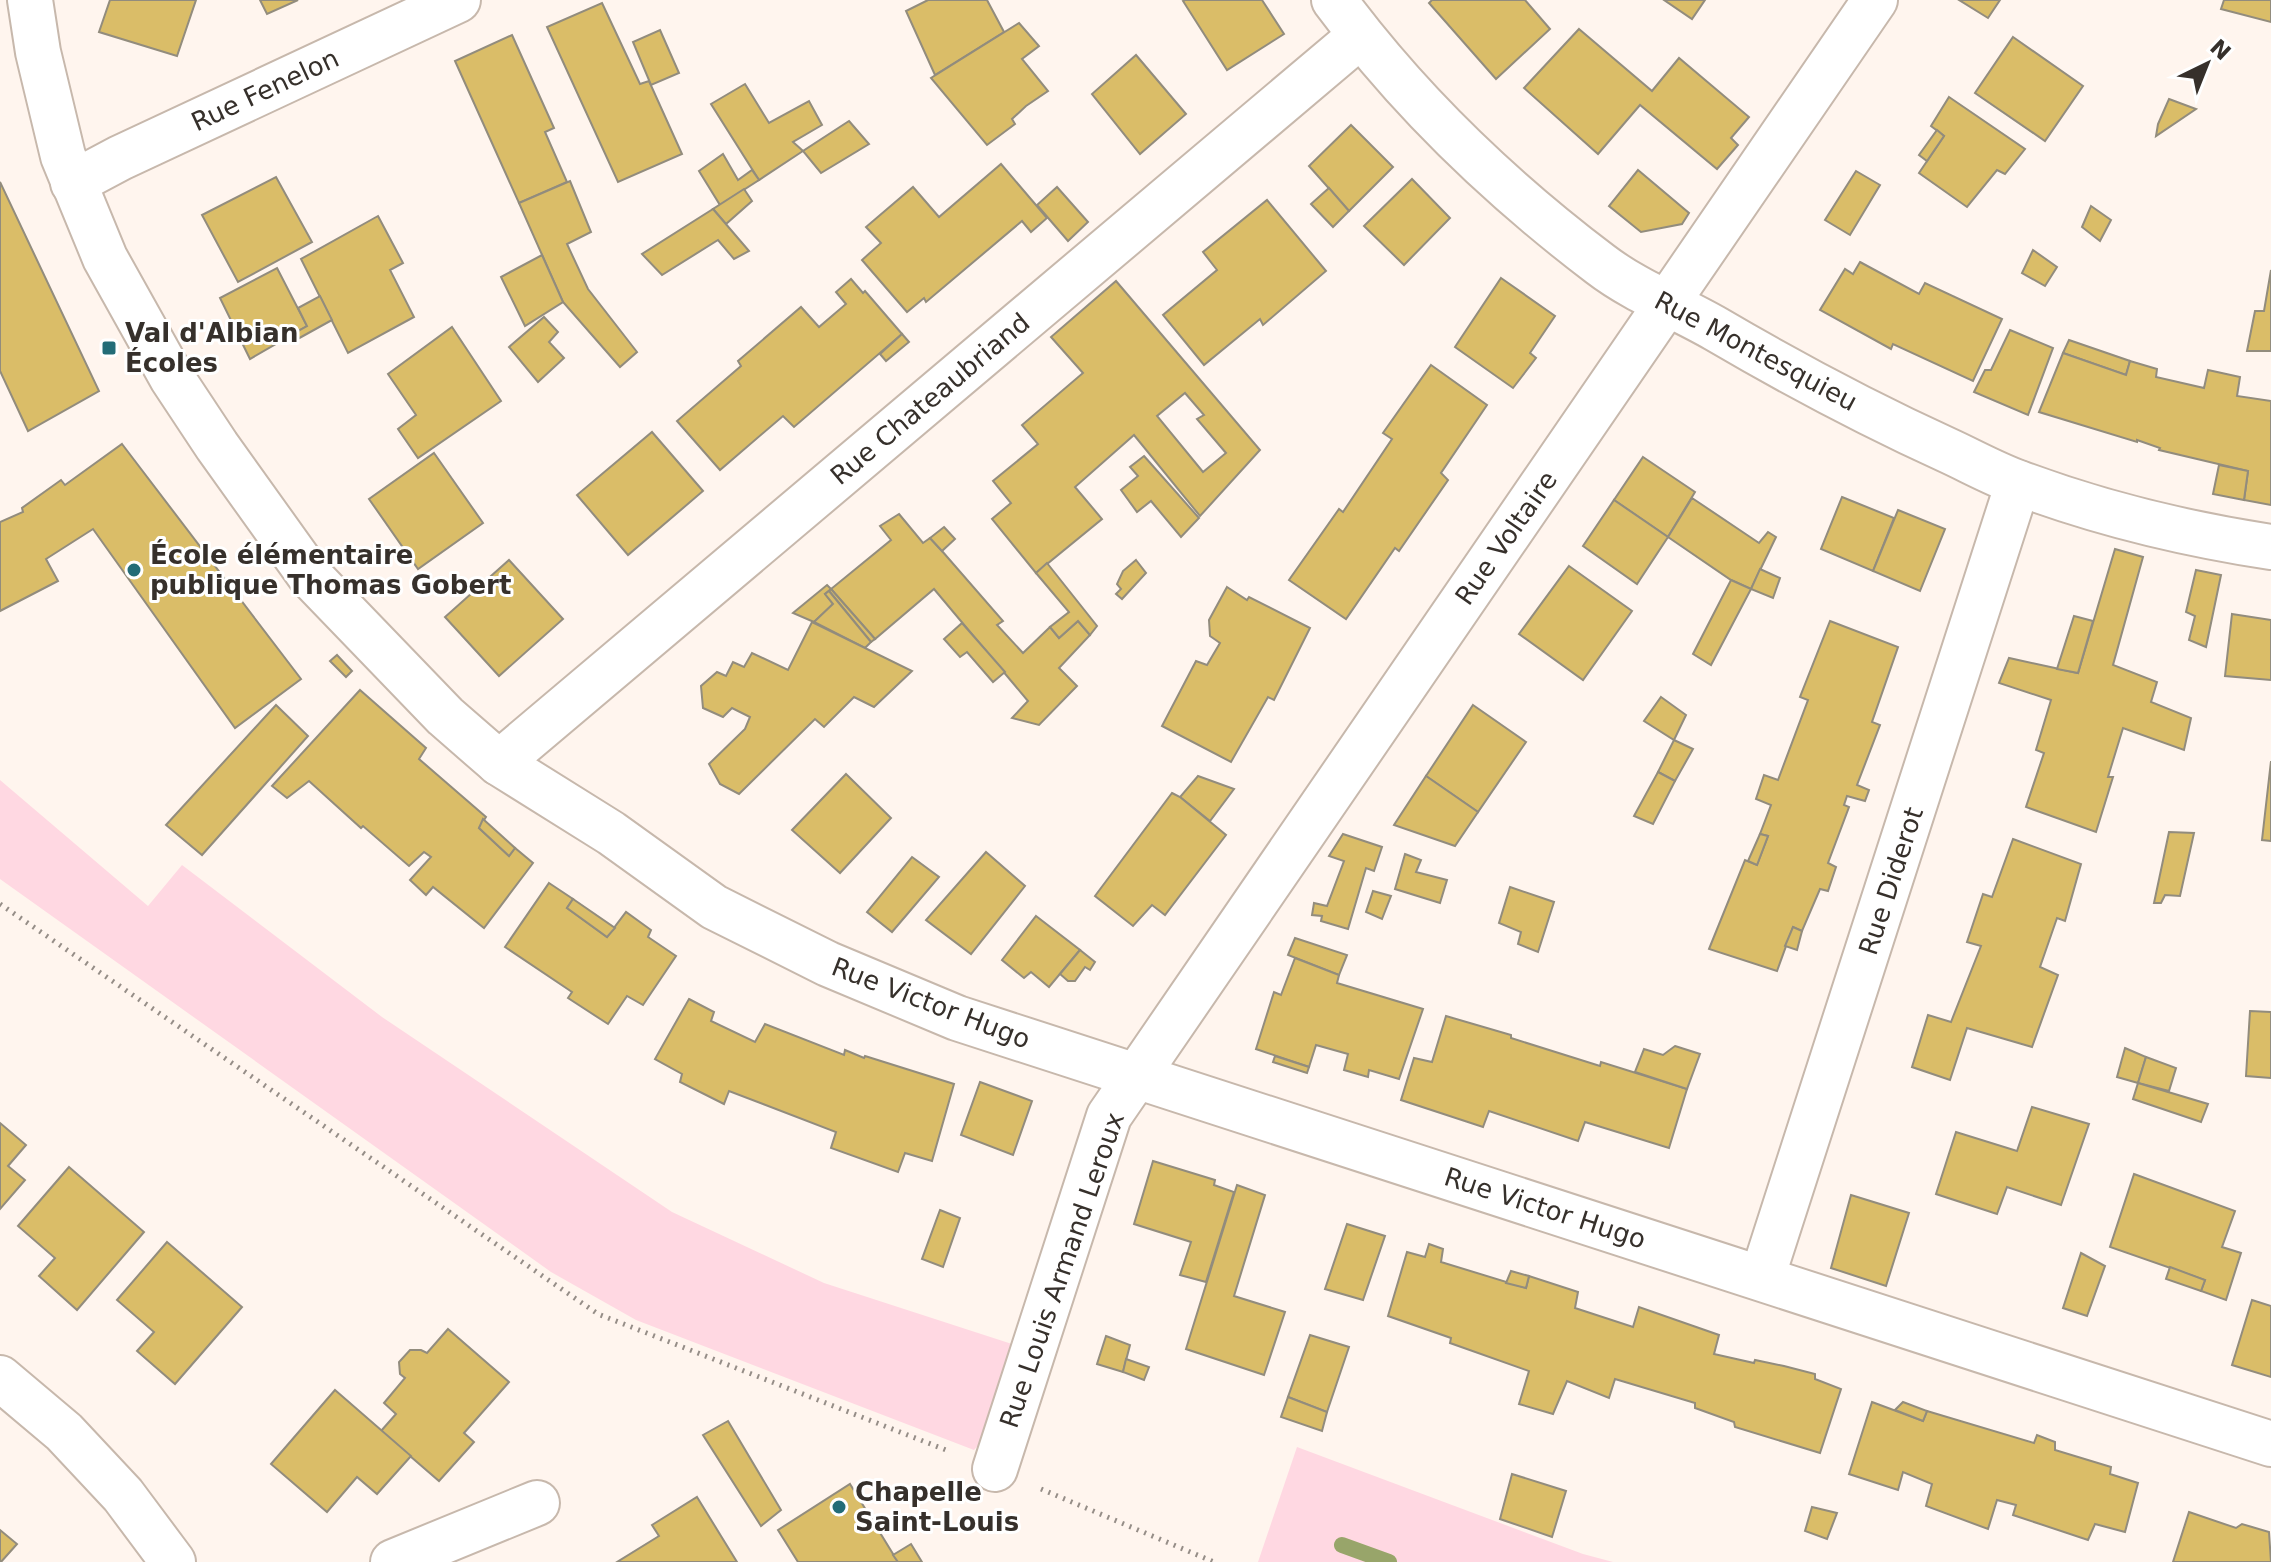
<svg xmlns="http://www.w3.org/2000/svg" width="2271" height="1562" font-family="'DejaVu Sans',sans-serif">
<style>
.green{fill:#ffd8e2}
.lines{fill:none;stroke-linecap:round;stroke-linejoin:round}
.stream{stroke:#98a56a;stroke-width:16}
.building{fill:#dabd68;stroke:#928c7d;stroke-width:2;fill-rule:evenodd}
.minor-casing{stroke:#c7b8ac;stroke-width:48}
.path{stroke:#958d87;stroke-width:5;stroke-dasharray:2 6;stroke-linecap:butt}
.minor{stroke:#fff;stroke-width:44}
.poi-dot{fill:#236c77;stroke:#fff;stroke-width:3}
.labels{text-anchor:middle;dominant-baseline:central;stroke-width:6;stroke-linejoin:round;paint-order:stroke}
.street-label{font-size:26px;fill:#36302b;stroke:#fff}
.poi-label{font-size:26px;font-weight:bold;fill:#36302b;stroke:#fff;text-anchor:start}
</style>
<rect width="100%" height="100%" fill="#fff5ee"/>
<g class="green">
<polygon points="0,780 148,906 182,865 382,1017 672,1212 824,1283 1015,1345 985,1438 974,1450 636,1320 551,1272 0,879"/>
<polygon points="1297,1447 1583,1554 1613,1562 1258,1562"/>
</g>
<g class="lines">
<polyline class="stream" points="1342,1545 1389,1562"/>
</g>
<g class="building">
<polygon points="110,0 196,0 177,56 99,32"/>
<polygon points="260,0 298,0 267,14"/>
<polygon points="928,0 987,0 1004,32 935,75 906,11"/>
<polygon points="1185,0 1262,0 1284,34 1227,70 1183,1"/>
<polygon points="1432,0 1525,0 1550,29 1496,79 1429,3"/>
<polygon points="1664,0 1705,0 1692,19"/>
<polygon points="1959,0 2000,0 1988,18"/>
<polygon points="2224,0 2271,0 2271,22 2221,9"/>
<polygon points="602,3 640,84 649,81 682,154 618,182 547,27"/>
<polygon points="1019,23 1039,46 1022,59 1048,91 1026,106 1012,119 1015,124 987,145 931,78"/>
<polygon points="1579,29 1652,91 1679,58 1749,117 1731,138 1738,145 1717,169 1640,105 1598,154 1524,88"/>
<polygon points="660,30 679,73 651,85 633,42"/>
<polygon points="512,35 554,128 545,132 567,182 519,203 455,61"/>
<polygon points="2013,37 2083,86 2045,141 1975,93"/>
<polygon points="1136,55 1186,114 1140,154 1092,94"/>
<polygon points="745,84 769,123 809,101 822,125 793,142 803,151 759,180 711,104"/>
<polygon points="1949,97 2025,149 2005,174 1997,170 1967,207 1919,173 1944,136 1931,126"/>
<polygon points="2169,99 2196,109 2156,136 2158,124"/>
<polygon points="849,121 869,144 821,173 803,151"/>
<polygon points="1351,125 1393,167 1349,211 1309,166"/>
<polygon points="1937,130 1944,136 1927,161 1919,155"/>
<polygon points="723,154 738,180 752,170 759,180 720,205 699,171"/>
<polygon points="1001,164 1047,218 1031,232 1022,221 926,302 924,298 907,312 862,260 881,243 866,227 913,187 939,217"/>
<polygon points="1638,170 1689,213 1682,224 1641,232 1609,206"/>
<polygon points="1856,171 1880,185 1850,235 1825,220"/>
<polygon points="276,177 312,242 238,282 202,215"/>
<polygon points="1412,179 1450,218 1404,265 1364,226"/>
<polygon points="570,181 591,232 567,244 588,289 637,352 620,367 563,302 519,203"/>
<polygon points="0,182 99,391 28,431 0,371"/>
<polygon points="1057,187 1088,222 1068,241 1037,205"/>
<polygon points="1329,188 1349,211 1333,227 1311,204"/>
<polygon points="744,189 752,201 726,224 713,209"/>
<polygon points="1267,200 1326,271 1263,325 1260,319 1204,365 1163,315 1217,270 1203,252"/>
<polygon points="2091,206 2111,220 2100,241 2082,227"/>
<polygon points="713,209 749,251 734,259 718,240 662,275 642,254"/>
<polygon points="378,216 403,263 390,270 414,317 348,353 301,259"/>
<polygon points="2033,250 2057,267 2045,286 2022,273"/>
<polygon points="542,255 563,302 525,326 501,277"/>
<polygon points="1860,262 1919,294 1925,283 2002,319 1973,381 1893,344 1891,349 1820,310 1845,269 1853,274"/>
<polygon points="277,268 307,326 250,359 220,298"/>
<polygon points="2271,270 2271,351 2247,351 2255,311 2264,311"/>
<polygon points="1501,278 1555,316 1530,353 1536,358 1513,388 1455,347"/>
<polygon points="851,279 863,293 865,291 902,334 794,427 783,416 720,470 677,421 741,366 738,361 801,307 819,327 846,304 836,292"/>
<path d="M1116 281 1260 450 1200 516 1134 435 1075 487 1102 519 1036 573 992 519 1011 503 993 481 1038 444 1022 425 1083 373 1051 337ZM1185 393 1204 415 1197 419 1226 453 1203 472 1157 416Z"/>
<polygon points="320,296 332,320 294,341 291,335 307,326 298,308"/>
<polygon points="544,317 558,332 549,342 564,358 538,382 509,347"/>
<polygon points="452,327 501,401 418,458 398,429 416,415 388,374"/>
<polygon points="2010,330 2053,348 2028,415 1974,392 1985,370 1991,370"/>
<polygon points="902,334 909,342 886,361 880,354"/>
<polygon points="2069,340 2130,361 2126,375 2063,353"/>
<polygon points="2063,353 2126,375 2130,361 2157,369 2156,377 2204,388 2208,370 2240,377 2237,396 2271,401 2271,505 2244,500 2248,471 2159,450 2160,448 2137,440 2137,442 2039,412"/>
<polygon points="1431,365 1487,405 1441,473 1448,480 1399,551 1395,548 1346,619 1289,580 1339,509 1343,512 1392,439 1383,433"/>
<polygon points="652,432 703,491 628,555 577,495"/>
<polygon points="122,444 301,679 235,728 93,529 46,559 58,581 0,611 0,522 23,512 22,508 61,480 65,485"/>
<polygon points="434,453 483,523 418,569 369,499"/>
<polygon points="1144,456 1199,518 1181,537 1151,501 1137,512 1121,490 1138,476 1130,467"/>
<polygon points="1643,457 1695,492 1668,537 1614,500"/>
<polygon points="2219,465 2248,471 2244,500 2213,494"/>
<polygon points="1842,497 1894,518 1873,571 1821,549"/>
<polygon points="1692,498 1759,543 1768,532 1776,537 1751,589 1731,580 1668,537"/>
<polygon points="1614,500 1668,537 1637,584 1583,546"/>
<polygon points="1898,510 1945,529 1920,591 1873,571"/>
<polygon points="899,514 923,543 930,538 942,551 1003,621 997,625 1023,653 1050,627 1059,638 1078,621 1090,635 1059,668 1077,686 1039,725 1012,718 1028,701 934,589 875,639 831,589 891,540 880,526"/>
<polygon points="944,527 955,539 942,551 930,538"/>
<polygon points="2115,549 2143,557 2113,665 2157,682 2151,702 2191,718 2184,750 2123,728 2108,777 2113,777 2096,832 2026,807 2044,753 2036,750 2051,700 1999,683 2009,658 2078,673"/>
<polygon points="509,560 563,619 499,676 445,617"/>
<polygon points="1136,560 1146,573 1122,599 1116,594 1121,589 1117,584 1123,571"/>
<polygon points="1047,563 1097,626 1090,635 1078,621 1059,638 1050,627 1069,612 1036,573"/>
<polygon points="1569,566 1632,611 1583,680 1519,634"/>
<polygon points="1760,569 1780,578 1773,598 1751,589"/>
<polygon points="2196,570 2221,575 2206,647 2189,640 2195,616 2186,612"/>
<polygon points="1731,580 1751,589 1711,665 1693,654"/>
<polygon points="827,585 831,589 825,594 833,604 814,622 793,613"/>
<polygon points="1227,587 1247,600 1249,597 1310,628 1274,700 1268,697 1231,762 1162,726 1196,661 1207,665 1220,643 1210,636 1209,620"/>
<polygon points="831,589 875,639 871,642 829,591"/>
<polygon points="829,591 871,642 865,648 814,622 833,604 825,594"/>
<polygon points="2232,614 2271,620 2271,680 2225,676"/>
<polygon points="2074,616 2093,621 2078,673 2057,669"/>
<polygon points="1830,621 1898,647 1872,722 1880,725 1857,785 1869,790 1865,801 1847,796 1844,805 1849,807 1828,863 1836,867 1828,891 1820,889 1802,931 1793,927 1777,971 1709,949 1745,860 1757,865 1768,836 1760,834 1771,805 1756,799 1764,775 1778,780 1808,700 1800,697"/>
<polygon points="812,622 912,671 874,707 854,697 824,727 815,719 739,794 720,784 709,764 745,729 750,717 732,708 723,717 703,708 701,686 717,672 726,676 733,662 744,667 752,653 788,670"/>
<polygon points="962,623 1005,672 993,682 967,652 960,657 944,639"/>
<polygon points="337,655 352,671 346,677 330,661"/>
<polygon points="360,690 426,748 419,759 486,817 479,828 509,856 515,848 533,863 484,928 433,887 426,895 410,880 431,857 424,852 409,866 363,826 361,828 309,781 287,798 272,786"/>
<polygon points="1661,697 1686,715 1674,740 1644,721"/>
<polygon points="276,705 308,736 202,855 166,825"/>
<polygon points="1473,705 1526,742 1478,812 1426,776"/>
<polygon points="1674,740 1693,749 1675,781 1658,772"/>
<polygon points="2271,761 2271,841 2262,840"/>
<polygon points="1658,772 1675,781 1653,824 1634,816"/>
<polygon points="846,774 891,818 840,873 792,830"/>
<polygon points="1198,776 1234,789 1210,821 1180,797"/>
<polygon points="1426,776 1478,812 1455,846 1394,825"/>
<polygon points="1172,793 1180,797 1226,835 1165,915 1152,905 1133,926 1095,896"/>
<polygon points="483,819 515,848 509,856 479,828"/>
<polygon points="2169,832 2194,833 2180,896 2165,895 2161,903 2154,903"/>
<polygon points="1343,834 1382,847 1374,871 1366,868 1348,929 1321,921 1322,916 1312,915 1314,903 1327,906 1344,861 1329,856"/>
<polygon points="1760,834 1768,836 1757,865 1748,861"/>
<polygon points="2013,839 2081,864 2065,921 2057,918 2040,967 2058,975 2032,1047 1967,1028 1950,1080 1912,1067 1928,1015 1951,1022 1981,946 1967,942 1983,894 1992,897"/>
<polygon points="986,852 1025,886 971,954 926,920"/>
<polygon points="1405,854 1421,860 1416,872 1447,880 1440,903 1395,889"/>
<polygon points="912,857 939,877 892,932 867,912"/>
<polygon points="549,883 573,899 567,908 607,937 626,912 651,930 648,937 676,956 643,1005 627,996 608,1024 568,998 572,992 505,947"/>
<polygon points="1510,887 1554,902 1538,952 1518,944 1521,932 1499,923"/>
<polygon points="1373,891 1391,896 1382,919 1366,912"/>
<polygon points="573,899 615,928 607,937 567,908"/>
<polygon points="1036,916 1080,950 1049,987 1031,972 1024,978 1002,960"/>
<polygon points="1793,927 1802,931 1797,950 1785,946"/>
<polygon points="1295,938 1347,955 1339,975 1288,955"/>
<polygon points="1080,950 1095,962 1090,970 1085,967 1075,981 1068,981 1060,974"/>
<polygon points="1295,958 1339,975 1337,983 1423,1009 1399,1079 1369,1070 1368,1077 1344,1070 1348,1054 1316,1045 1309,1067 1256,1049 1274,992 1281,995"/>
<polygon points="689,999 714,1012 711,1021 755,1042 765,1024 844,1055 845,1050 864,1058 865,1056 954,1084 932,1161 905,1153 898,1172 831,1148 836,1132 729,1091 724,1104 680,1082 682,1074 655,1059"/>
<polygon points="2250,1011 2271,1012 2271,1078 2246,1076"/>
<polygon points="1446,1016 1511,1035 1511,1038 1600,1066 1601,1062 1687,1089 1669,1148 1585,1122 1578,1141 1489,1111 1483,1127 1401,1100 1414,1058 1432,1062"/>
<polygon points="1675,1046 1700,1054 1687,1089 1635,1072 1644,1049 1663,1055"/>
<polygon points="2125,1048 2146,1057 2138,1083 2117,1077"/>
<polygon points="1275,1056 1309,1067 1307,1073 1273,1062"/>
<polygon points="2146,1057 2176,1068 2169,1091 2138,1083"/>
<polygon points="980,1082 1032,1101 1013,1155 961,1135"/>
<polygon points="2138,1083 2208,1104 2201,1122 2133,1099"/>
<polygon points="2032,1107 2089,1124 2061,1205 2007,1187 1997,1214 1936,1194 1956,1132 2017,1151"/>
<polygon points="0,1123 26,1145 8,1166 25,1180 0,1209"/>
<polygon points="1153,1161 1215,1180 1214,1185 1234,1192 1206,1282 1180,1275 1191,1242 1134,1224"/>
<polygon points="69,1167 144,1232 77,1310 39,1276 55,1258 18,1226"/>
<polygon points="2134,1174 2235,1211 2222,1247 2241,1253 2226,1300 2201,1291 2205,1280 2110,1247"/>
<polygon points="1237,1185 1265,1195 1234,1296 1285,1312 1264,1375 1186,1349"/>
<polygon points="1851,1195 1909,1213 1886,1286 1831,1268"/>
<polygon points="940,1210 960,1218 943,1267 922,1259"/>
<polygon points="1347,1224 1385,1236 1363,1300 1325,1289"/>
<polygon points="167,1242 242,1307 175,1384 137,1351 154,1332 117,1300"/>
<polygon points="1429,1244 1443,1249 1441,1262 1526,1288 1529,1276 1578,1292 1575,1308 1633,1327 1639,1307 1719,1335 1714,1354 1754,1363 1755,1360 1784,1366 1815,1374 1815,1379 1841,1389 1820,1453 1735,1427 1734,1422 1695,1408 1695,1403 1615,1379 1609,1398 1567,1381 1553,1414 1519,1404 1529,1371 1450,1343 1451,1338 1388,1316 1407,1252 1425,1257"/>
<polygon points="2081,1253 2105,1266 2087,1316 2063,1308"/>
<polygon points="2170,1267 2205,1280 2201,1291 2166,1279"/>
<polygon points="1511,1271 1529,1276 1526,1288 1506,1283"/>
<polygon points="2252,1300 2271,1306 2271,1377 2232,1365"/>
<polygon points="448,1329 509,1382 464,1433 474,1442 439,1481 381,1431 396,1414 384,1403 405,1378 400,1374 399,1362 410,1350 421,1350 427,1353"/>
<polygon points="1310,1335 1349,1347 1327,1412 1288,1397"/>
<polygon points="1106,1336 1130,1345 1123,1372 1097,1364"/>
<polygon points="1126,1359 1149,1367 1144,1380 1123,1372"/>
<polygon points="335,1390 411,1456 377,1494 357,1477 327,1512 271,1464"/>
<polygon points="1288,1397 1327,1412 1322,1431 1281,1417"/>
<polygon points="1872,1402 1923,1421 1927,1411 2034,1443 2037,1435 2055,1442 2055,1450 2111,1467 2110,1474 2138,1483 2125,1532 2095,1524 2088,1540 2013,1515 2016,1505 1997,1500 1988,1529 1926,1506 1932,1484 1903,1472 1898,1490 1849,1474"/>
<polygon points="1903,1402 1927,1411 1923,1421 1895,1410"/>
<polygon points="728,1421 781,1510 761,1526 703,1435"/>
<polygon points="1512,1474 1566,1491 1552,1537 1500,1519"/>
<polygon points="850,1484 898,1562 798,1562 778,1530"/>
<polygon points="697,1497 737,1562 617,1562 659,1536 652,1525"/>
<polygon points="1812,1507 1837,1513 1827,1539 1805,1531"/>
<polygon points="2189,1512 2236,1528 2242,1524 2269,1532 2271,1562 2173,1562"/>
<polygon points="0,1530 17,1544 1,1562 0,1562"/>
<polygon points="911,1544 922,1562 898,1562 893,1555"/>
</g>
<g class="lines">
<defs>
<g id="minor">
<polyline points="30,0 38,52 63,156 105,258 172,378 217,446 310,576 445,716 499,763 611,833 714,907 828,964 957,1018 2271,1444"/>
<path d="M1334 0C1408 100 1501 189 1600 264 1635 291 1678 307 1716 329 1791 373 1868 414 1947 450 1971 461 1994 474 2019 483 2099 513 2186 534 2271 547"/>
<polyline points="73,183 120,158 458,0"/>
<polyline points="499,763 1360,36"/>
<polyline points="1762,1278 2018,483"/>
<polyline points="0,1378 64,1432 123,1495 173,1562"/>
<polyline points="995,1469 1109,1116 1875,0"/>
<polyline points="393,1562 537,1503"/>
</g>
</defs>
<use href="#minor" class="minor-casing"/>
<g class="path">
<polyline points="0,904 598,1314 946,1450"/>
<polyline points="1041,1489 1214,1562"/>
</g>
<use href="#minor" class="minor"/>
</g>
<g class="poi-dot">
<rect x="101" y="340" width="16" height="16" rx="4"/>
<circle cx="134" cy="570" r="8"/>
<circle cx="839" cy="1507" r="8"/>
</g>
<g class="labels">
<g class="street-label">
<text transform="translate(265 90) rotate(-25)">Rue Fenelon</text>
<text transform="translate(1756 351) rotate(28)">Rue Montesquieu</text>
<text transform="translate(930 399) rotate(-40)">Rue Chateaubriand</text>
<text transform="translate(1506 538) rotate(-55)">Rue Voltaire</text>
<text transform="translate(1891 881) rotate(-72)">Rue Diderot</text>
<text transform="translate(931 1003) rotate(21)">Rue Victor Hugo</text>
<text transform="translate(1545 1208) rotate(18)">Rue Victor Hugo</text>
<text transform="translate(1062 1270) rotate(-71)">Rue Louis Armand Leroux</text>
</g>
<g class="poi-label">
<text x="125" y="333">Val d'Albian<tspan x="125" dy="30">Écoles</tspan></text>
<text x="150" y="555">École élémentaire<tspan x="150" dy="30">publique Thomas Gobert</tspan></text>
<text x="855" y="1492">Chapelle<tspan x="855" dy="30">Saint-Louis</tspan></text>
</g>
</g>
<g transform="translate(2207 64) rotate(43)" stroke="#ffffff" stroke-width="6" paint-order="stroke">
<path d="M0-6L14 30L0 20L-14 30Z" fill="#36302b"/>
<text y="-12" font-size="22" font-weight="bold" text-anchor="middle" fill="#36302b">N</text>
</g>
</svg>
